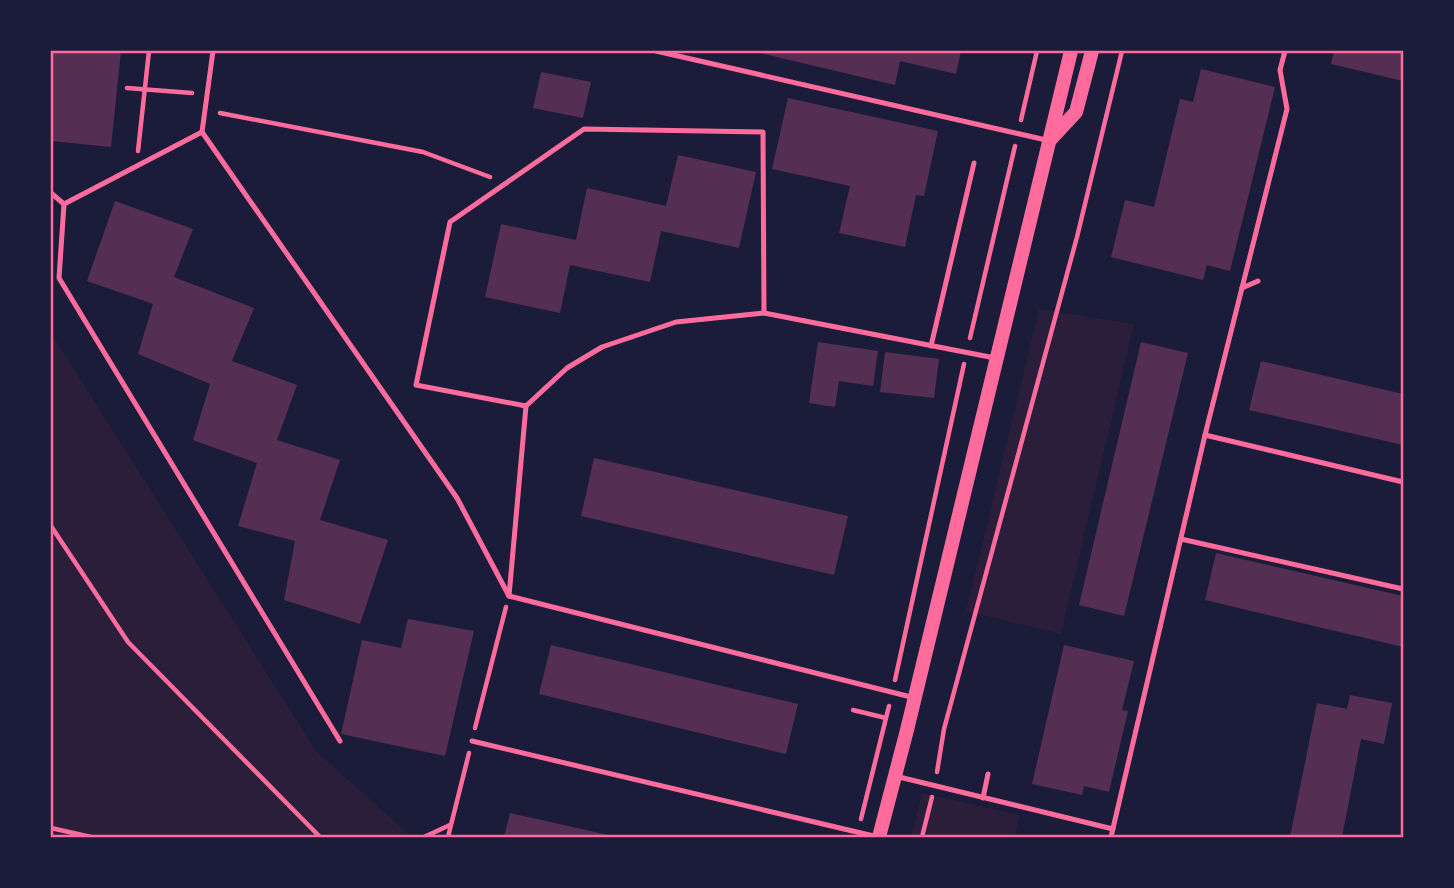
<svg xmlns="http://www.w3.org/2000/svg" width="1454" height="888" font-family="Commissioner,sans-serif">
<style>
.green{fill:#2a1e3b}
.building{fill:#542f53}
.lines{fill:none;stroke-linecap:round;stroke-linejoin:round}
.path{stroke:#ff6b9d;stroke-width:4.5}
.service{stroke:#ff6b9d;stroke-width:5}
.secondary{stroke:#ff6b9d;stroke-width:14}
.neatline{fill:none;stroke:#ff6b9d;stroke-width:2.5}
</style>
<rect width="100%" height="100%" fill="#1b1b3a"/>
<g class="green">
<polygon points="1039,309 1134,324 1061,634 966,611"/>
<polygon points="51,333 316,751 412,837 51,837"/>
<polygon points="922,793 1020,815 1015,837 911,837"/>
</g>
<g class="building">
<polygon points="51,51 121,51 111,147 51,141"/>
<polygon points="752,51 961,51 956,74 900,61 895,85"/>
<polygon points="1334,51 1403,51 1403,81 1331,64"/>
<polygon points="1201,69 1275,87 1230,271 1207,265 1203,280 1111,257 1125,200 1154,207 1180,99 1193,102"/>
<polygon points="541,72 591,82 583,118 533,108"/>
<polygon points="788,98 938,131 924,196 916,195 905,247 839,233 850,186 772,169"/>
<polygon points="678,155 756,172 739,248 661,231 650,282 570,265 560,313 485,297 501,224 576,240 587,188 666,206"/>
<polygon points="115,201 193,229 174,277 254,308 232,361 297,385 277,440 340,460 320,520 388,540 360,624 284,600 295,541 238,526 257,463 193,440 210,384 138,354 153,304 87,281"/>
<polygon points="818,342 878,351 873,386 839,381 835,407 809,403"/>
<polygon points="1141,342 1188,353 1124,616 1079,605"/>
<polygon points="885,352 939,359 934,398 880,392"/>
<polygon points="1261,361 1403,394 1403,445 1249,410"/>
<polygon points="594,458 848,516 834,575 581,516"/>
<polygon points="1216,553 1403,596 1403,647 1205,600"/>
<polygon points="408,619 474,631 445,756 341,734 362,640 401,648"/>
<polygon points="551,645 798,704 786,754 539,694"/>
<polygon points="1064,645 1134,661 1122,710 1128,711 1109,792 1084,786 1082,795 1032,784"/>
<polygon points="1350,695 1392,703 1384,744 1361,739 1342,837 1290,837 1317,703 1347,709"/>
<polygon points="510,813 613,836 613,837 504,837"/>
</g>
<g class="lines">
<g class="path">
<polyline points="127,88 192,93"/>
<polyline points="220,113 423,152 490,177"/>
<polyline points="1021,120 1037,51"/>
<polyline points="138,151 149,51"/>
<polyline points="970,338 1015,146"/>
<polyline points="51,526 128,642 320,837"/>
<polyline points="895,680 964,364"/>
<polyline points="853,710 886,718"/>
<polyline points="475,728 506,607"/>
<polyline points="937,772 944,729 1077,237 1122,51"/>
<polyline points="861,819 889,706"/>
<polyline points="51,828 91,837"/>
<polyline points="424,837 450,825"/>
<polyline points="448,837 469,753"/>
<polyline points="922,837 932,797"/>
</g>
<g class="service">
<polyline points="213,51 202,132 457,498 509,596 915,698"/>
<polyline points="656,51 1046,140"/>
<polyline points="202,132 64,204 59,278 340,741"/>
<polyline points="51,193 64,204"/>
<polyline points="1242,288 1258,281"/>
<polyline points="764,313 763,132 584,129 450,222 416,385 526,406 567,368 602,347 676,322 764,313 995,358"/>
<polyline points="931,346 974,163"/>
<polyline points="1205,435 1403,482"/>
<polyline points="1181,539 1403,589"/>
<polyline points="509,596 526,406"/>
<polyline points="472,741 878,837"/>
<polyline points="895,776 1113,829"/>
<polyline points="983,798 988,774"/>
<polyline points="1111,837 1205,435 1287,109 1280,70 1285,51"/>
</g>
<g class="secondary">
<polyline points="1050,140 1076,112 1092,51"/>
<polyline points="879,837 907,730 1071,51"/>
</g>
</g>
<rect width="1454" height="888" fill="none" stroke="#1b1b3a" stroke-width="105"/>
<rect x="52" y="52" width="1350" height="784" class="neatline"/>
</svg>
